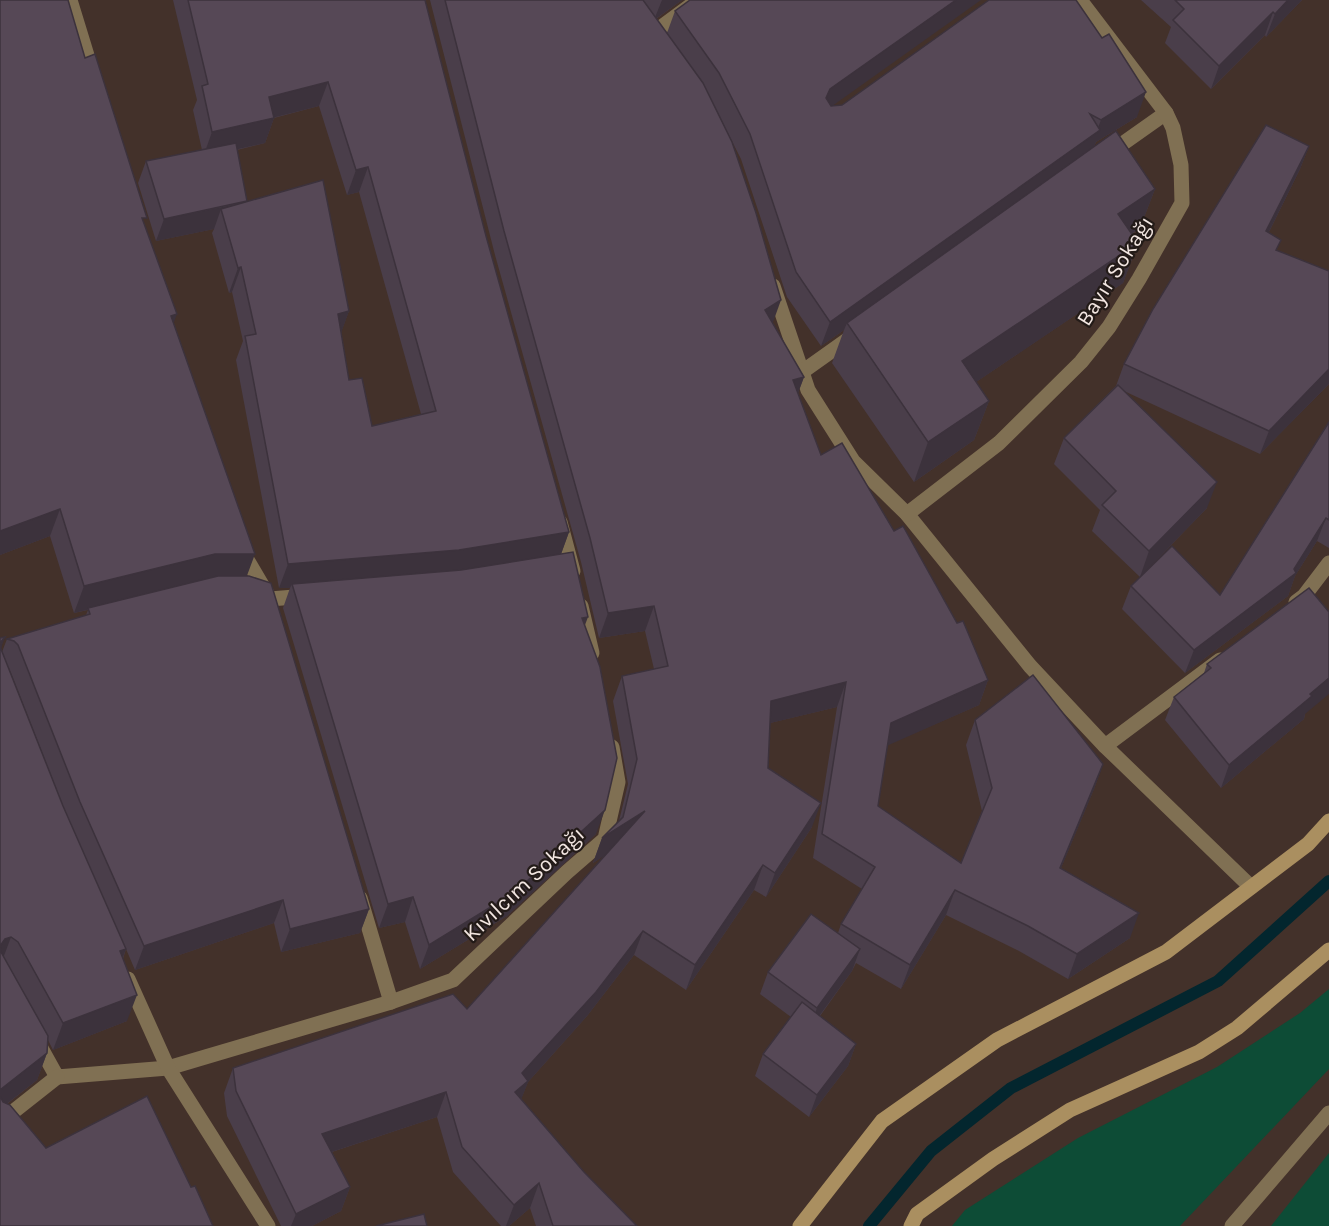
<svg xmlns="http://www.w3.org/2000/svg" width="1329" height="1226" font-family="Karla,sans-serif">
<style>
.green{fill:#0d4c36}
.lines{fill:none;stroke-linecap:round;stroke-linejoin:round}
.stream{stroke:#03262e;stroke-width:12}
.service{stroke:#807053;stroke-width:15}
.minor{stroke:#807053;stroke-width:15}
.tertiary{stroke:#807053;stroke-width:15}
.secondary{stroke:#aa8f60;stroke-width:15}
.wall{fill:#4a3e4a;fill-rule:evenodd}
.shaded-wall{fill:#3c323c}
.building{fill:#564856;stroke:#3c323c;stroke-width:1.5}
.labels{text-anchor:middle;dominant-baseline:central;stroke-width:4.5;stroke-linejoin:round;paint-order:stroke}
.street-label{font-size:22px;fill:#f2e6e1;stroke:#231b18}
</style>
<rect width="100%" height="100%" fill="#43312a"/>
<g class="green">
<polygon points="1329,989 1329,1069 1180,1226 952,1226 965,1210 1078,1138 1217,1067 1300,1013"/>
<polygon points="1329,1153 1329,1226 1271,1226"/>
</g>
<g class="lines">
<polyline class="stream" points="869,1226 931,1151 1011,1088 1218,981 1329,881"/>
<polyline class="service" points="652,34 698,0"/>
<g class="minor">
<polyline points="70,0 93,75"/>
<polyline points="1108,154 1166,113"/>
<polyline points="773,286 808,390 853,461 907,514 1030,666 1105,746 1251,887"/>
<polyline points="802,372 854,335"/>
<polyline points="907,514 999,443 1081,362 1109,327 1139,279 1182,203 1181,165 1173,128 1166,113 1080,0"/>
<polyline points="560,522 573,571"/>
<polyline points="243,550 246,558 269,597"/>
<polyline points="260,595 270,599 307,596"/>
<polyline points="1296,602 1304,596 1329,563"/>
<polyline points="581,606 592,653"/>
<polyline points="1105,746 1220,660"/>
<polyline points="360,898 391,1002"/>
<polyline points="37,1041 57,1077 168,1068 391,1002 453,980 567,872 605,839 618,782 612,747"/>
<polyline points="0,1122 57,1077"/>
</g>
<g class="tertiary">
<polyline points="128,979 168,1068 268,1226"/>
<polyline points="1232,1226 1329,1113"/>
</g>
<g class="secondary">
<polyline points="800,1226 882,1121 997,1040 1166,952 1308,844 1329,821"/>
<polyline points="911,1226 917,1214 993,1159 1070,1110 1199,1052 1237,1028 1329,950"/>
</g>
</g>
<g class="wall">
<path d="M0 0 85 58 144 224 247 576 369 909 360 933 281 952 274 923 135 970 126 949 123 959 127 1021 53 1050 48 1040 47 1053 37 1080 7 1104 46 1148 191 1187 0 1226 1 649 2 652 7 639 86 615 88 610 74 613 50 536 0 555ZM8 667 9 668 68 818 63 806Z"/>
<path d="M173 0H425L486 236 569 532 561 554 585 626 596 834 507 916 420 969 405 922 379 928 283 608 290 588H279L236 360 243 341 232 292 229 293 212 233 214 229 156 241 138 183 146 161 202 150 193 110 197 100ZM319 106 347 195 359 192 421 414 372 426 349 380 341 332 349 311 247 201 237 150 265 143 274 118Z"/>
<polygon points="430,0 682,0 656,19 667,33 675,11 833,106 1137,117 1096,142 1094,147 1155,189 1140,228 1132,234 1138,243 1123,283 976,382 989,401 974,440 914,482 832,363 844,330 821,346 787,297 741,159 709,96 772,323 804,377 798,393 821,455 894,531 988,680 979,705 887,745 878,806 961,863 982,811 966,745 975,720 1103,764 1094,789 1061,868 1130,938 1068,979 1019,951 946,915 901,989 856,963 852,971 820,1016 856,1044 848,1066 809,1117 755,1076 763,1054 791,1017 760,994 768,972 838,933 841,924 862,889 813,858 837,707 770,723 768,768 812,827 766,897 754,890 686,990 634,955 587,1016 528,1082 521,1099 584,1172 637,1226 536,1226 530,1208 509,1226 501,1226 453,1172 437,1117 332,1152 350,1187 341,1211 312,1226 281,1226 227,1116 224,1093 233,1068 467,1009 606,854 593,863 602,838 619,821 628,784 613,701 622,676 654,669 645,631 599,638 581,562 495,255"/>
<polygon points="1141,0 1302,0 1266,37 1265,35 1211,89 1165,43 1171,27"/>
<polygon points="1309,146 1300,169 1269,232 1277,250 1329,271 1329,384 1260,454 1124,391 1207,508 1141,576 1220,595 1329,422 1329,548 1317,541 1295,576 1288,596 1185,673 1122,609 1131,586 1140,577 1092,531 1100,510 1054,464 1064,438 1116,386 1124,364"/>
<polygon points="1207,664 1305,714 1304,719 1221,788 1165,720 1174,697 1204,673"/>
</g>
<g class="shaded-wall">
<polygon points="662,0 682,0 654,20"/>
<polygon points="956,0 981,0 821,114 826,98 830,89"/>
<polygon points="1288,0 1302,0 1266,37 1275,14"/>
<polygon points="1273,12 1265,35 1211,89 1219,66"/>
<polygon points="328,82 319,106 260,121 269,97"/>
<polygon points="1146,92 1137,117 1096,142 1091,154 847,323 844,330 821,346 830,322 1096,133 1101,120"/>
<polygon points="274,118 265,143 203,157 212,132"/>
<polygon points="1309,146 1300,169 1258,254 1266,231"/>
<polygon points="368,167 359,192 347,195 356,170"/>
<polygon points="1155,189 1140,228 1103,254 1118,214"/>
<polygon points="247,202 221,209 214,229 156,241 164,219"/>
<polygon points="1138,243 1123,283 948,401 962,361"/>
<polygon points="241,267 232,292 229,293 238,268"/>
<polygon points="781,300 772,325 765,310"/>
<polygon points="349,311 340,336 338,314"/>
<polygon points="177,314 167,341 171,316"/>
<polygon points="1329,369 1329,384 1260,454 1269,431"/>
<polygon points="804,377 795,401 793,380"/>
<polygon points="989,401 974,440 914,482 928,442"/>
<polygon points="1217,482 1207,508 1140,577 1149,551"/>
<polygon points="60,509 50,536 0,555 0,531"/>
<polygon points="1326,518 1317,541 1295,576 1288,596 1185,673 1194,650 1294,569"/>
<polygon points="569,532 560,557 450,574 292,584 290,588 279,588 288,564"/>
<polygon points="215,554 255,554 245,581 206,581 74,613 84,586"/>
<polygon points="654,606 645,631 599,638 608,613"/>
<polygon points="588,617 579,641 582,618"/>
<polygon points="5,637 0,651 0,643"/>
<polygon points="1329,678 1329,694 1305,714 1304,719 1221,788 1229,765"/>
<polygon points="988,680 979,705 882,748 891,723"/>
<polygon points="846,682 837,707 762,725 771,701"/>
<polygon points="1103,764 1094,789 1051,892 1060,868"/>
<polygon points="821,803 812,827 766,897 775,873"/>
<polygon points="605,810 596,834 507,916 420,969 429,945"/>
<polygon points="645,811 636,836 593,863 602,838"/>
<polygon points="763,865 754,890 686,990 695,965"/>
<polygon points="955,890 946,915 901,989 910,965"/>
<polygon points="413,897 405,922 379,928 388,904"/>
<polygon points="283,900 274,923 135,970 144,946"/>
<polygon points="369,909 360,933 281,952 290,929"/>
<polygon points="1139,913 1130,938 1068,979 1077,954"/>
<polygon points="643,931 634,955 587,1016 528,1082 519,1105 515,1092 522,1073"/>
<polygon points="11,937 1,964 0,947 5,939"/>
<polygon points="126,949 116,976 120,951"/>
<polygon points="860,949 852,971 809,1030 817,1008"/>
<polygon points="137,995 127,1021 53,1050 63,1023"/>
<polygon points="856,1044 848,1066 809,1117 817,1095"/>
<polygon points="47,1053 37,1080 0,1109 0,1090"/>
<polygon points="446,1092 437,1117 313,1158 322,1134"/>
<polygon points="539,1183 530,1208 509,1226 506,1226 514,1205"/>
<polygon points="350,1187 341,1211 312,1226 291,1226 296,1214"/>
</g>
<g class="building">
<polygon points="0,0 68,0 85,58 95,54 147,218 142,218 177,314 171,316 255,554 215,554 84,586 60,509 0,531"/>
<polygon points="188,0 425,0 486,236 569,532 459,550 288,564 245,336 256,334 241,267 238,268 221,209 323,180 349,311 338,314 349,380 362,378 372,426 436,411 368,167 356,170 328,82 269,97 274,118 212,132 202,86 208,84"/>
<polygon points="445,0 643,0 703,83 732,142 756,213 781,300 765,310 804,377 793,380 821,455 842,443 894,531 903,526 957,623 963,621 988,680 891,723 878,806 961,863 992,788 975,720 1033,675 1103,764 1060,868 1139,913 1077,954 1028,926 955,890 910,965 841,924 875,867 822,834 846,682 771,701 768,768 821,803 775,873 763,865 695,965 643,931 596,992 522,1073 528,1081 515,1092 584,1172 637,1226 553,1226 539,1183 514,1205 462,1147 446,1092 322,1134 350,1187 296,1214 236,1091 233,1068 453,994 467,1009 645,811 602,838 623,817 637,759 622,676 668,666 654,606 608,613 590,538 504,231"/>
<polygon points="690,0 956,0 830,89 826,98 831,106 842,105 989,0 1076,0 1102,38 1109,34 1146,92 1101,120 1090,114 1100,130 830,322 796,272 750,134 719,73 675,11"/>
<polygon points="1175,0 1288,0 1275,14 1273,12 1219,66 1173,20 1184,9"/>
<polygon points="1266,125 1309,146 1266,231 1281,240 1276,250 1329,271 1329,369 1269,431 1124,364 1153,309"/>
<polygon points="1116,131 1155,189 1118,214 1138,243 962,361 989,401 928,442 847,323"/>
<polygon points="236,143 247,201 164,219 146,161"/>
<polygon points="1118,385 1217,482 1149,551 1102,505 1116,491 1064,438"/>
<polygon points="1329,422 1329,520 1326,518 1294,569 1296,573 1194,650 1131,586 1172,546 1220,595"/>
<polygon points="573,552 588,617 582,618 600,667 617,758 605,810 515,892 429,945 413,897 388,904 292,584 461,570"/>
<polygon points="218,576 249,576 271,583 369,909 290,929 283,900 144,946 80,802 18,645 14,641 7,639 90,614 88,608"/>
<polygon points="1309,588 1329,612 1329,678 1310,694 1312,696 1229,765 1174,697 1211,668 1207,664"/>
<polygon points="5,637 0,643 1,649 63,806 126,949 120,951 137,995 63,1023 18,942 11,937 5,939 0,946 1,952 48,1036 47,1053 0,1090 0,638"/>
<polygon points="811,914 860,949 817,1008 768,972"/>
<polygon points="802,1002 856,1044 817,1095 763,1054"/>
<polygon points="0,1096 3,1102 10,1105 46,1148 147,1096 191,1187 195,1186 213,1226 0,1226"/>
<polygon points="424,1214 427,1226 376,1226"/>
</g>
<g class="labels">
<g class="street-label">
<text transform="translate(1115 271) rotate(-58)">Bayır Sokağı</text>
<text transform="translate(524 884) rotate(-43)">Kıvılcım Sokağı</text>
</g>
</g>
</svg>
